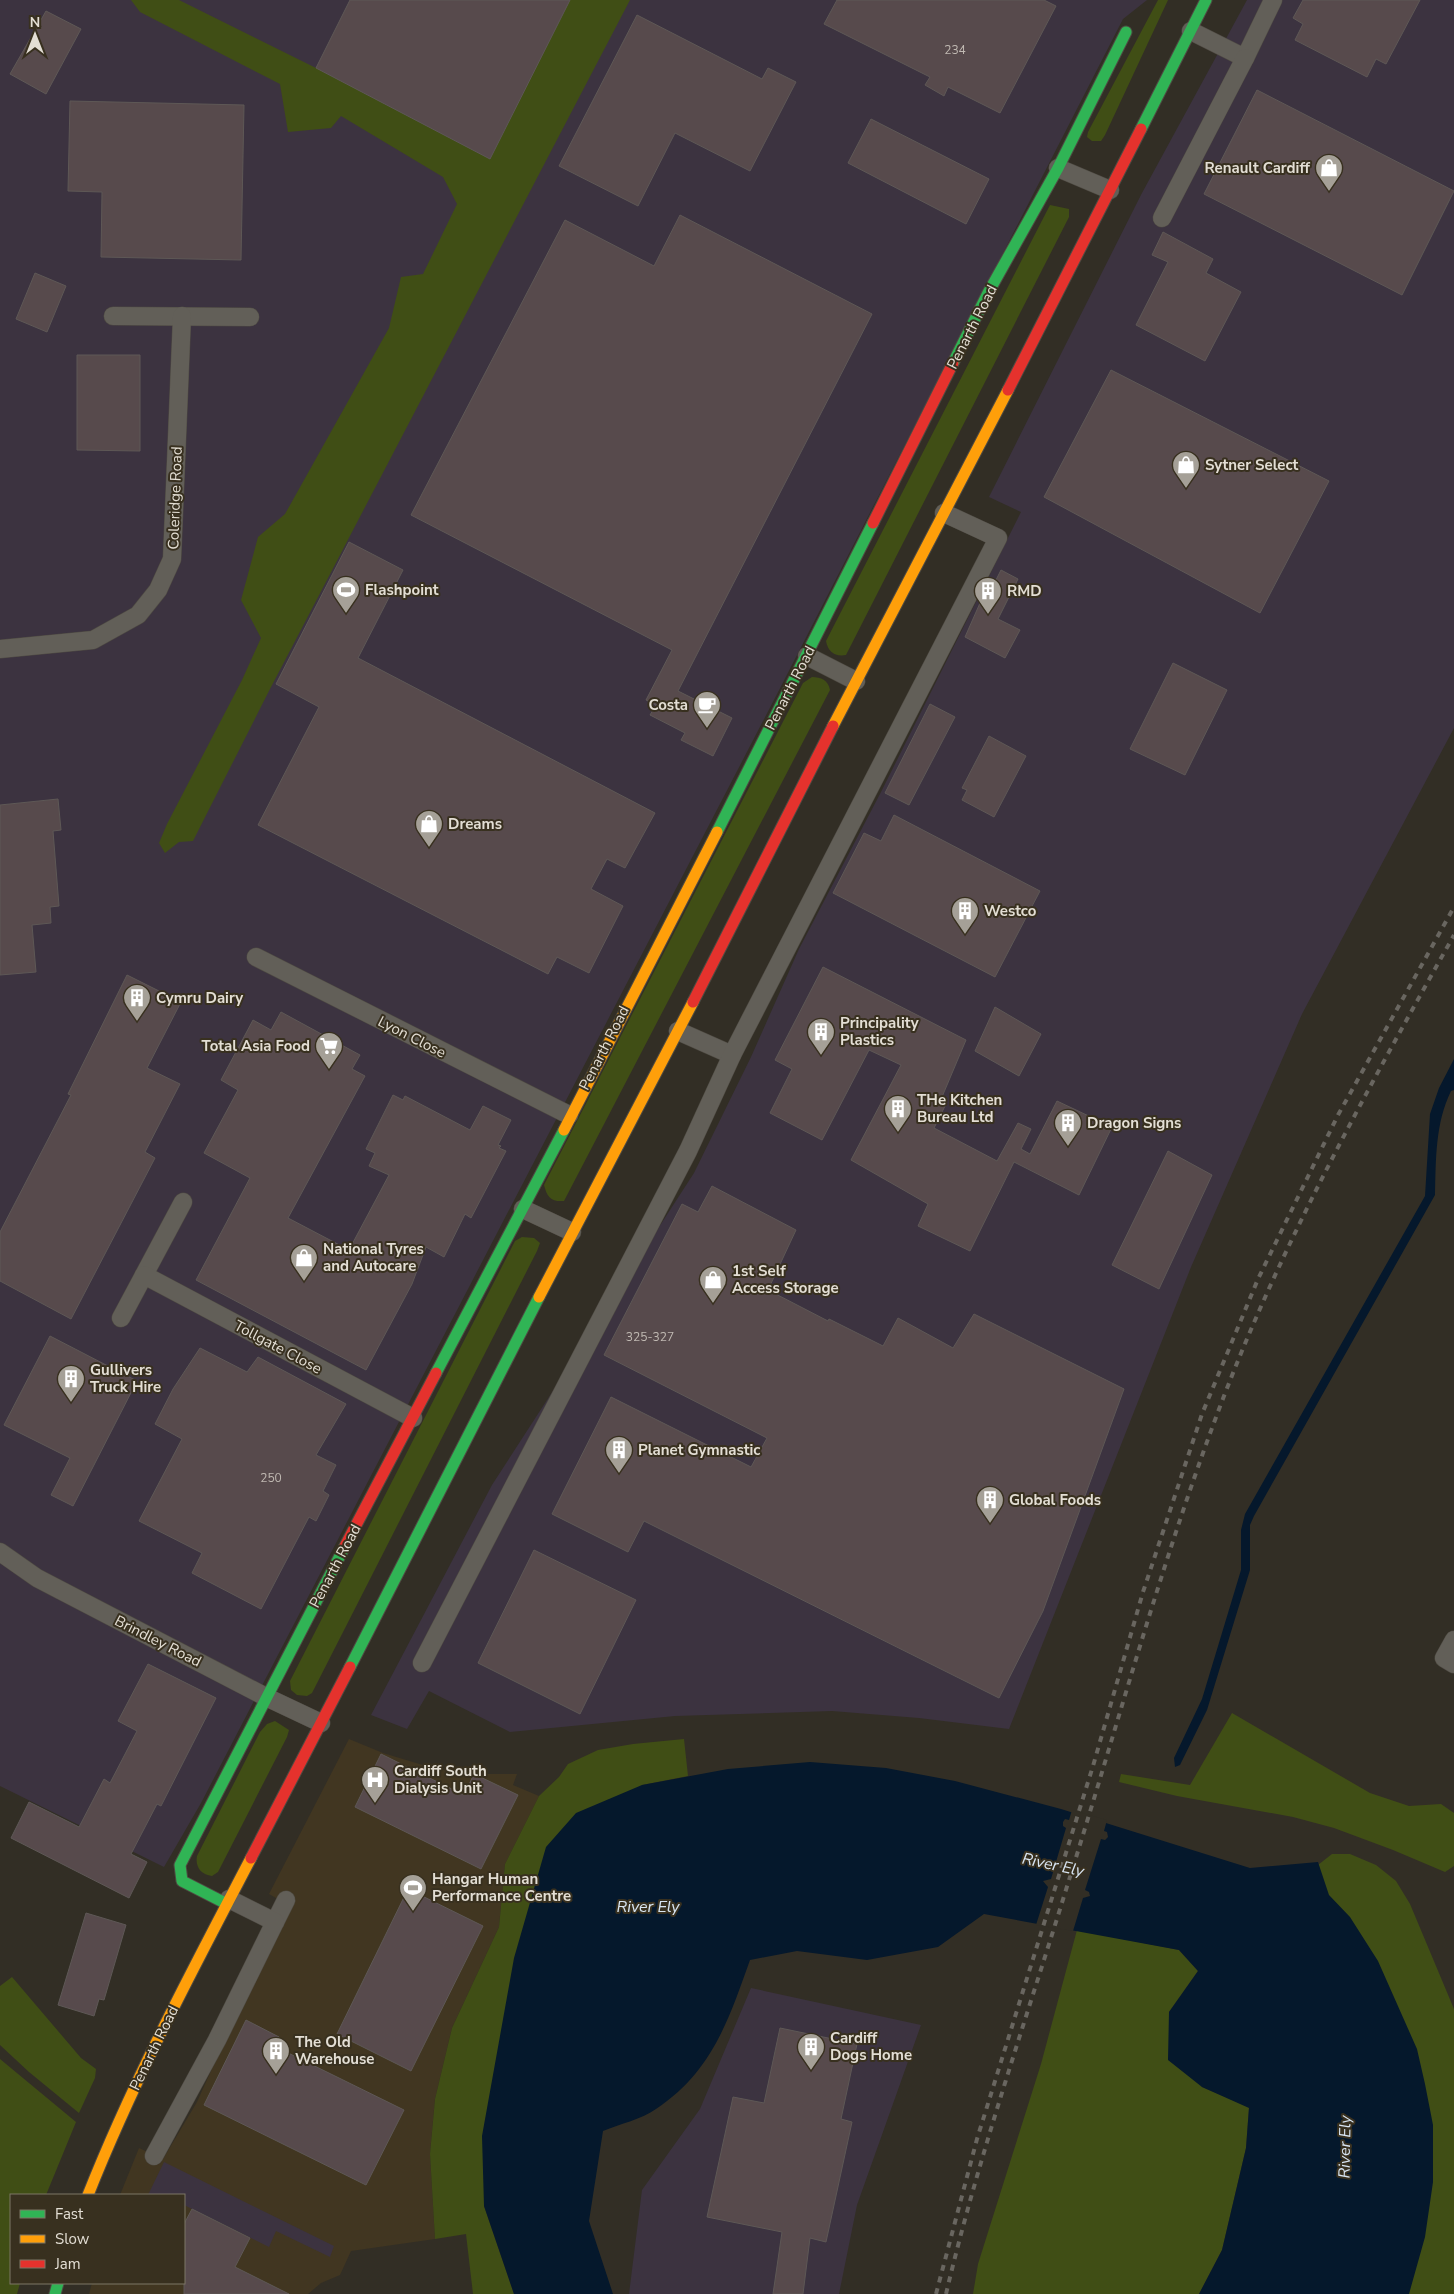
<svg xmlns="http://www.w3.org/2000/svg" width="1454" height="2294" font-family="'Nunito Sans',sans-serif">
<style>
.built{fill:#413621}
.industrial{fill:#3c3340}
.green{fill:#404e15}
.water{fill:#05182c}
.pier{fill:#322e25}
.building{fill:#574a4c;stroke:#5e5856}
.lines{fill:none;stroke-linecap:round;stroke-linejoin:round}
.street-casing{stroke:#4e4a42;stroke-width:19}
.fast-casing{stroke:#4e4a42;stroke-width:13}
.slow-casing{stroke:#4e4a42;stroke-width:13}
.jam-casing{stroke:#4e4a42;stroke-width:13}
.street{stroke:#625f58;stroke-width:18}
.fast{stroke:#30b455;stroke-width:11}
.slow{stroke:#ff9f0a;stroke-width:11}
.jam{stroke:#e5322d;stroke-width:11}
.rail{stroke:#696660;stroke-width:4;stroke-dasharray:6 6;stroke-linecap:butt}
.labels{text-anchor:middle;dominant-baseline:central;stroke-width:4;stroke-linejoin:round;paint-order:stroke}
.number-label{font-size:12px;fill:#c0b9b2}
.poi-label{font-size:15px;font-weight:bold;fill:#e3ded4;stroke:#38301f;text-anchor:start}
.street-label{font-size:15px;fill:#e3ded4;stroke:#38301f}
.water-label{font-size:16px;font-style:italic;fill:#d8e5f3;stroke:#38301f}
</style>
<rect width="100%" height="100%" fill="#322e25"/>
<polygon class="built" points="349,1739 383,1753 436,1769 479,1774 517,1774 513,1785 539,1796 505,1864 499,1927 452,2028 435,2099 430,2154 435,2239 351,2251 340,2275 321,2283 308,2294 89,2294 92,2283 184,2283 184,2195 120,2195 139,2148 163,2159 197,2102 242,2002 290,1906 269,1894"/>
<g class="industrial">
<polygon points="0,0 1147,0 1123,19 776,696 201,1803 164,1867 0,1786"/>
<polygon points="1247,0 1454,0 1454,728 1302,1014 1191,1267 1009,1729 919,1718 832,1711 675,1716 510,1732 429,1691 407,1729 371,1715 492,1485 694,1173 751,1057 799,949 881,792 1021,512 989,497 1142,193"/>
<polygon points="751,1988 921,2025 857,2205 839,2294 629,2294 642,2190 700,2109"/>
<polygon points="164,2162 334,2246 330,2257 276,2231 269,2247 184,2205 184,2195 148,2195"/>
</g>
<g class="green">
<polygon points="131,0 179,0 316,68 490,159 570,0 630,0 270,689 193,841 179,842 165,853 159,843 167,824 242,680 261,638 241,600 258,537 285,514 389,328 401,277 423,274 457,204 443,177 341,116 331,128 288,132 280,84 140,12"/>
<polygon points="1158,0 1168,0 1105,135 1101,141 1092,141 1087,137 1088,132"/>
<path d="M1050 205 1069 209V217L846 655C835 657 828 652 826 641Z"/>
<path d="M812 677C821 677 828 680 830 690L564 1201C551 1202 547 1197 544 1185L803 683Z"/>
<polygon points="522,1237 534,1238 540,1243 537,1251 312,1693 307,1696 297,1695 291,1690 290,1681 515,1241"/>
<polygon points="1232,1713 1370,1793 1409,1806 1441,1804 1454,1813 1454,1866 1445,1872 1393,1850 1334,1828 1293,1817 1177,1796 1119,1782 1121,1774 1190,1785"/>
<path d="M275 1721 289 1730 287 1737 218 1872 212 1876C201 1875 195 1867 197 1856L260 1732 267 1724Z"/>
<polygon points="684,1739 688,1776 642,1785 484,2206 514,2294 473,2294 466,2234 435,2239 430,2154 435,2099 452,2028 499,1927 505,1864 539,1796 559,1777 568,1764 598,1750 633,1744"/>
<polygon points="1332,1854 1350,1854 1376,1865 1396,1881 1410,1904 1454,2009 1454,2294 1396,2294 1330,1904 1318,1865"/>
<polygon points="1077,1930 1179,1950 1198,1971 1169,2012 1202,2087 1249,2107 1246,2148 1222,2250 1199,2294 973,2294 978,2264 1041,2064"/>
<polygon points="12,1977 81,2058 96,2069 95,2078 79,2113 29,2072 0,2045 0,1986"/>
<polygon points="0,2059 76,2122 46,2195 11,2195 11,2283 20,2283 17,2294 0,2294"/>
</g>
<g class="water">
<path d="M1454 1059V1090L1451 1091C1435 1124 1436 1159 1435 1195L1254 1516 1250 1525V1570L1207 1710 1180 1765 1175 1767 1174 1758 1202 1699 1241 1570V1530L1245 1514 1425 1196 1430 1114 1439 1088Z"/>
<path d="M810 1762 886 1768 955 1781 1061 1809 1250 1868 1318 1862 1329 1895 1350 1917 1378 1961 1417 2049 1425 2084 1433 2125V2182L1425 2237 1409 2294H1199L1222 2250 1246 2148 1249 2108 1202 2087 1168 2060 1169 2012 1198 1971 1179 1950 984 1914 938 1947 867 1960 797 1951 750 1960C729 2019 712 2072 656 2109 642 2119 620 2124 603 2131L589 2221 613 2294H514L484 2206 482 2136 514 1958 546 1847 576 1813 642 1785 728 1769Z"/>
</g>
<polygon class="pier" points="1072,1810 1107,1820 1104,1831 1107,1832 1108,1837 1105,1840 1101,1839 1085,1890 1089,1892 1090,1896 1083,1898 1073,1931 1036,1925 1048,1887 1043,1881 1051,1879 1066,1828 1063,1826 1063,1822 1065,1819 1069,1820"/>
<g class="building">
<polygon points="350,0 570,0 490,159 316,68"/>
<polygon points="837,0 1044,0 1056,6 1000,113 948,87 944,96 925,85 930,77 824,24"/>
<polygon points="1303,0 1420,0 1386,64 1376,59 1367,77 1295,40 1303,24 1293,18"/>
<polygon points="46,11 81,29 46,94 10,74"/>
<polygon points="637,15 762,79 768,68 796,82 750,171 675,133 638,206 559,166"/>
<polygon points="1257,90 1454,191 1402,295 1204,194"/>
<polygon points="70,101 244,105 241,260 101,257 102,192 68,191"/>
<polygon points="871,119 989,179 966,224 848,163"/>
<polygon points="680,215 872,314 678,691 732,718 713,756 681,740 685,733 650,715 656,705 646,700 672,650 411,515 565,220 654,266"/>
<polygon points="1163,232 1213,259 1206,273 1241,292 1205,361 1136,325 1168,262 1152,255"/>
<polygon points="35,273 66,286 47,332 16,319"/>
<polygon points="77,355 140,355 140,451 77,450"/>
<polygon points="1111,370 1329,481 1260,613 1044,497"/>
<polygon points="349,542 403,570 358,658 655,813 625,868 607,859 591,889 623,906 589,973 557,957 548,974 258,825 319,707 276,684"/>
<polygon points="1001,570 1018,579 998,619 1020,630 1005,658 965,637 984,594 988,596"/>
<polygon points="1173,663 1227,690 1185,775 1130,749"/>
<polygon points="930,704 955,717 909,805 885,793"/>
<polygon points="989,736 1026,756 994,817 962,800 967,790 962,788"/>
<polygon points="58,799 61,830 53,831 59,906 50,907 51,923 32,925 36,972 0,975 0,805"/>
<polygon points="894,815 1040,891 995,977 833,893 864,833 881,841"/>
<polygon points="823,967 966,1040 939,1104 945,1106 934,1128 997,1161 1018,1123 1031,1129 1021,1149 1030,1154 1057,1101 1112,1127 1079,1195 1014,1162 970,1251 918,1226 928,1204 851,1160 901,1065 869,1050 822,1140 770,1113 792,1069 775,1060"/>
<polygon points="127,975 181,1002 147,1068 180,1084 145,1152 155,1158 71,1319 0,1281 0,1232 71,1095 68,1094"/>
<polygon points="995,1007 1041,1034 1019,1076 975,1051"/>
<polygon points="281,1012 360,1055 352,1069 365,1076 288,1218 349,1250 389,1175 369,1166 375,1153 366,1149 393,1095 403,1100 405,1096 470,1130 483,1106 511,1120 498,1145 501,1146 499,1148 506,1151 471,1218 465,1214 444,1257 426,1247 412,1284 366,1370 196,1280 250,1178 204,1153 238,1090 221,1080 253,1020 271,1030"/>
<polygon points="1168,1151 1212,1175 1159,1289 1112,1265"/>
<polygon points="712,1186 796,1230 768,1290 828,1321 829,1319 883,1346 898,1318 953,1348 974,1314 1124,1389 1043,1611 999,1698 644,1521 628,1552 552,1514 611,1397 751,1467 767,1438 604,1355 682,1204 698,1212"/>
<polygon points="50,1336 137,1381 73,1506 51,1495 70,1458 4,1425"/>
<polygon points="200,1348 247,1372 258,1357 346,1404 316,1455 336,1465 323,1491 329,1495 316,1521 309,1517 261,1609 192,1573 202,1553 139,1521 182,1439 155,1424 173,1389"/>
<polygon points="534,1550 636,1600 580,1714 478,1663"/>
<polygon points="148,1664 216,1698 161,1806 157,1804 131,1854 147,1862 129,1898 11,1838 29,1802 79,1827 104,1779 110,1783 137,1731 118,1721"/>
<polygon points="381,1754 464,1795 474,1774 518,1795 481,1869 355,1807"/>
<polygon points="408,1889 483,1926 411,2071 337,2034"/>
<polygon points="86,1913 126,1925 104,2000 99,1999 94,2016 58,2005"/>
<polygon points="246,2020 279,2037 274,2046 404,2110 366,2185 204,2105"/>
<polygon points="780,2028 857,2044 841,2119 852,2122 826,2242 810,2238 803,2294 773,2294 782,2232 707,2217 733,2097 764,2103"/>
<polygon points="192,2209 250,2238 235,2267 289,2294 184,2294 184,2224"/>
</g>
<g class="lines">
<defs>
<g id="street">
<polyline points="1191,31 1245,58 1273,0"/>
<polyline points="1058,168 1110,190"/>
<polyline points="1162,218 1245,58"/>
<polyline points="113,316 250,317"/>
<polyline points="0,649 93,640 138,615 158,590 172,559 182,316"/>
<polyline points="807,656 856,681"/>
<polyline points="256,957 569,1115"/>
<polyline points="678,1031 732,1055"/>
<polyline points="523,1209 572,1232"/>
<polyline points="144,1275 183,1202"/>
<polyline points="121,1318 144,1275 413,1418"/>
<polyline points="0,1552 37,1578 266,1697 321,1723"/>
<polyline points="1454,1640 1444,1658 1454,1664"/>
<polyline points="422,1663 688,1151 732,1055 998,538 944,513"/>
<polyline points="275,1922 286,1900"/>
<polyline points="154,2156 217,2040 275,1922 229,1899"/>
</g>
<g id="fast">
<polyline points="1141,129 1206,0"/>
<polyline points="953,363 988,293 1058,168 1126,32"/>
<polyline points="717,832 873,523"/>
<polyline points="436,1373 564,1130"/>
<polyline points="350,1667 539,1297"/>
<polyline points="227,1904 182,1881 180,1865 344,1548"/>
<polyline points="55,2294 58,2283"/>
</g>
<g id="slow">
<polyline points="833,726 1008,390"/>
<polyline points="564,1130 717,832"/>
<polyline points="539,1297 693,1002"/>
<path d="M88 2195C134 2079 193 1969 251 1858"/>
</g>
<g id="jam">
<polyline points="1008,390 1141,129"/>
<polyline points="873,523 953,363"/>
<polyline points="693,1002 833,726"/>
<polyline points="344,1548 436,1373"/>
<polyline points="251,1858 350,1667"/>
</g>
</defs>
<use href="#street" class="street-casing"/>
<use href="#fast" class="fast-casing"/>
<use href="#slow" class="slow-casing"/>
<use href="#jam" class="jam-casing"/>
<use href="#street" class="street"/>
<use href="#fast" class="fast"/>
<use href="#slow" class="slow"/>
<use href="#jam" class="jam"/>
<g class="rail">
<polyline points="936,2294 977,2139 1093,1766 1143,1592 1202,1414 1258,1279 1338,1115 1454,907"/>
<path d="M946 2294C979 2154 1027 2017 1069 1880 1117 1727 1159 1571 1215 1420 1277 1251 1366 1092 1454 935"/>
</g>
</g>
<defs>
<symbol id="shop-pin" viewBox="-11 -11 22 30"><path d="M0 17L-7.5 6A9.5 9.5 0 1 1 7.5 6Z" fill="#a5a097" stroke="#38301f"/><path d="M-5-2.5h2.3a2.7 3.5 0 0 1 5.4 0H5L5.5 6h-11ZM-1.5-2.5h3a1.5 2.3 0 0 0-3 0Z" fill="#fff"/></symbol>
<symbol id="stadium-pin" viewBox="-11 -11 22 30"><path d="M0 17L-7.5 6A9.5 9.5 0 1 1 7.5 6Z" fill="#a5a097" stroke="#38301f"/><path d="M0-5a6.5 5 0 1 0 0 10a6.5 5 0 1 0 0-10ZM-3.5-1.8h7v3.6h-7Z" fill="#fff"/></symbol>
<symbol id="building-pin" viewBox="-11 -11 22 30"><path d="M0 17L-7.5 6A9.5 9.5 0 1 1 7.5 6Z" fill="#a5a097" stroke="#38301f"/><path d="M-4-6H4V6H1V3H-1V6H-4ZM-2.5-4.3h1.7v1.8h-1.7ZM.8-4.3h1.7v1.8H.8ZM-2.5-1h1.7V.8h-1.7ZM.8-1h1.7V.8H.8Z" fill="#fff"/></symbol>
<symbol id="cafe-pin" viewBox="-11 -11 22 30"><path d="M0 17L-7.5 6A9.5 9.5 0 1 1 7.5 6Z" fill="#a5a097" stroke="#38301f"/><path d="M-5.5-4.5H6V0H3Q3 3.5 0 3.5H-2.5Q-5.5 3.5-5.5 0ZM3-3.2v2h1.7v-2ZM-6 4.5H4V6H-6Z" fill="#fff"/></symbol>
<symbol id="supermarket-pin" viewBox="-11 -11 22 30"><path d="M0 17L-7.5 6A9.5 9.5 0 1 1 7.5 6Z" fill="#a5a097" stroke="#38301f"/><path d="M-6-5.5h2.5l.6 2H6L4.5 2H-2.5L-4.4-4H-6ZM-1.5 3.2a1.3 1.3 0 1 0 .1 0ZM3 3.2a1.3 1.3 0 1 0 .1 0Z" fill="#fff"/></symbol>
<symbol id="hospital-pin" viewBox="-11 -11 22 30"><path d="M0 17L-7.5 6A9.5 9.5 0 1 1 7.5 6Z" fill="#a5a097" stroke="#38301f"/><path d="M-5-5h3v3.5h4V-5h3V5h-3V1.5h-4V5h-3Z" fill="#fff"/></symbol>
</defs>
<g fill-rule="evenodd">
<use href="#shop-pin" x="1313" y="152" width="32" height="43"/>
<use href="#shop-pin" x="1170" y="449" width="32" height="43"/>
<use href="#stadium-pin" x="330" y="574" width="32" height="43"/>
<use href="#building-pin" x="972" y="575" width="32" height="43"/>
<use href="#cafe-pin" x="691" y="689" width="32" height="43"/>
<use href="#shop-pin" x="413" y="808" width="32" height="43"/>
<use href="#building-pin" x="949" y="895" width="32" height="43"/>
<use href="#building-pin" x="121" y="982" width="32" height="43"/>
<use href="#building-pin" x="805" y="1016" width="32" height="43"/>
<use href="#supermarket-pin" x="313" y="1030" width="32" height="43"/>
<use href="#building-pin" x="882" y="1093" width="32" height="43"/>
<use href="#building-pin" x="1052" y="1107" width="32" height="43"/>
<use href="#shop-pin" x="288" y="1242" width="32" height="43"/>
<use href="#shop-pin" x="697" y="1264" width="32" height="43"/>
<use href="#building-pin" x="55" y="1363" width="32" height="43"/>
<use href="#building-pin" x="603" y="1434" width="32" height="43"/>
<use href="#building-pin" x="974" y="1484" width="32" height="43"/>
<use href="#hospital-pin" x="359" y="1764" width="32" height="43"/>
<use href="#stadium-pin" x="397" y="1872" width="32" height="43"/>
<use href="#building-pin" x="795" y="2031" width="32" height="43"/>
<use href="#building-pin" x="260" y="2035" width="32" height="43"/>
</g>
<g class="labels">
<g class="number-label">
<text x="955" y="50">234</text>
<text x="650" y="1337">325-327</text>
<text x="271" y="1478">250</text>
</g>
<g class="poi-label">
<text x="1310" y="168" text-anchor="end">Renault Cardiff</text>
<text x="1205" y="465">Sytner Select</text>
<text x="365" y="590">Flashpoint</text>
<text x="1007" y="591">RMD</text>
<text x="688" y="705" text-anchor="end">Costa</text>
<text x="448" y="824">Dreams</text>
<text x="984" y="911">Westco</text>
<text x="156" y="998">Cymru Dairy</text>
<text x="840" y="1023">Principality<tspan x="840" dy="17">Plastics</tspan></text>
<text x="310" y="1046" text-anchor="end">Total Asia Food</text>
<text x="917" y="1100">THe Kitchen<tspan x="917" dy="17">Bureau Ltd</tspan></text>
<text x="1087" y="1123">Dragon Signs</text>
<text x="323" y="1249">National Tyres<tspan x="323" dy="17">and Autocare</tspan></text>
<text x="732" y="1271">1st Self<tspan x="732" dy="17">Access Storage</tspan></text>
<text x="90" y="1370">Gullivers<tspan x="90" dy="17">Truck Hire</tspan></text>
<text x="638" y="1450">Planet Gymnastic</text>
<text x="1009" y="1500">Global Foods</text>
<text x="394" y="1771">Cardiff South<tspan x="394" dy="17">Dialysis Unit</tspan></text>
<text x="432" y="1879">Hangar Human<tspan x="432" dy="17">Performance Centre</tspan></text>
<text x="830" y="2038">Cardiff<tspan x="830" dy="17">Dogs Home</tspan></text>
<text x="295" y="2042">The Old<tspan x="295" dy="17">Warehouse</tspan></text>
</g>
<g class="street-label">
<text transform="translate(972 327) rotate(-63)">Penarth Road</text>
<text transform="translate(175 498) rotate(-88)">Coleridge Road</text>
<text transform="translate(790 688) rotate(-63)">Penarth Road</text>
<text transform="translate(412 1037) rotate(27)">Lyon Close</text>
<text transform="translate(604 1048) rotate(-63)">Penarth Road</text>
<text transform="translate(278 1347) rotate(28)">Tollgate Close</text>
<text transform="translate(335 1566) rotate(-62)">Penarth Road</text>
<text transform="translate(158 1641) rotate(27)">Brindley Road</text>
<text transform="translate(154 2048) rotate(-64)">Penarth Road</text>
</g>
<g class="water-label">
<text transform="translate(1053 1865) rotate(12)">River Ely</text>
<text x="648" y="1907">River Ely</text>
<text transform="translate(1345 2147) rotate(-89)">River Ely</text>
</g>
</g>
<rect x="10" y="2194" width="175" height="90" fill="#38301f" stroke="#7c7667"/>
<rect x="20" y="2210" width="25" height="8" fill="#30b455" stroke="#7c7667"/>
<text x="55" y="2219" font-size="15" fill="#e3ded4">Fast</text>
<rect x="20" y="2235" width="25" height="8" fill="#ff9f0a" stroke="#7c7667"/>
<text x="55" y="2244" font-size="15" fill="#e3ded4">Slow</text>
<rect x="20" y="2260" width="25" height="8" fill="#e5322d" stroke="#7c7667"/>
<text x="55" y="2269" font-size="15" fill="#e3ded4">Jam</text>
<g transform="translate(35 35)" stroke="#38301f" stroke-width="4" paint-order="stroke">
<path d="M0-4L9 19L0 12L-9 19Z" fill="#e3ded4"/>
<text y="-8" font-size="14" font-weight="bold" text-anchor="middle" fill="#e3ded4">N</text>
</g>
</svg>
